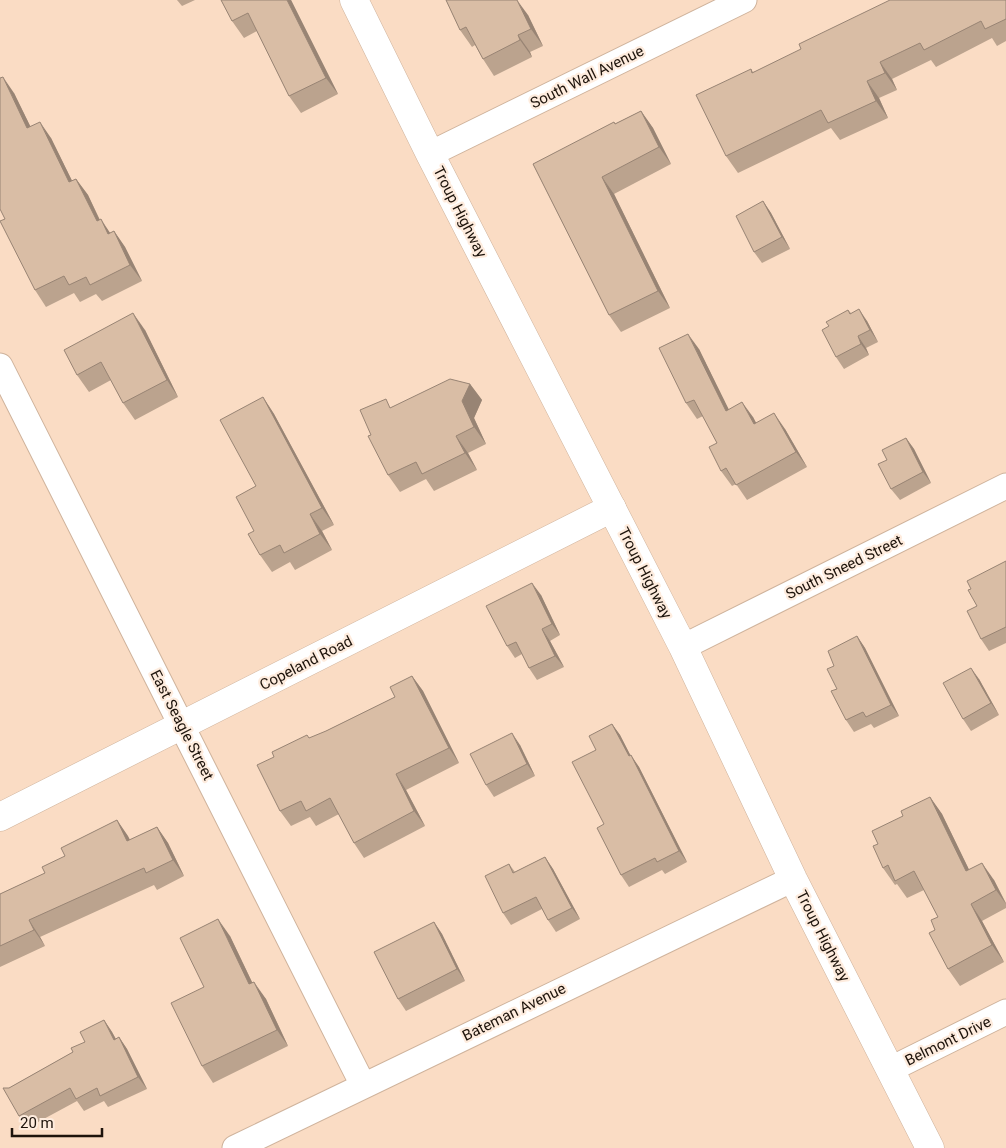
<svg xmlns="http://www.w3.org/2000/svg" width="1006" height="1148" font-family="Roboto,sans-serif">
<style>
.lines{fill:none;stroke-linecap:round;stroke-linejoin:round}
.street-casing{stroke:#cfb39c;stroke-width:27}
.secondary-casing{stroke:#cfb39c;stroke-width:29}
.street{stroke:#fff;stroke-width:25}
.secondary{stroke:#fff;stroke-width:28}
.wall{fill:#bba38e}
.shaded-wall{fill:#988474}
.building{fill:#d9bda5;stroke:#988474}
.labels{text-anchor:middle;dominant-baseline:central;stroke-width:4.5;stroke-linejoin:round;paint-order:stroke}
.street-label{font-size:15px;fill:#1d130b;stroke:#feecde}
</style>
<rect width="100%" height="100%" fill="#fadcc4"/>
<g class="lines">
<defs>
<g id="street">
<polyline points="430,154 744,0"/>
<polyline points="0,366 363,1085"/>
<polyline points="683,647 1006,486"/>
<polyline points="891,1069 1006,1012"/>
<polyline points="235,1148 793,879"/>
</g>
<g id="secondary">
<polyline points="354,0 430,154 683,647 793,879 930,1148"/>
<polyline points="0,817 612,508"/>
</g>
</defs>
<use href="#street" class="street-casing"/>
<use href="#secondary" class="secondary-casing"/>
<use href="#street" class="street"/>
<use href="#secondary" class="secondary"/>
</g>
<g class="wall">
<polygon points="177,0 195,0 182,6"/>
<polygon points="221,0 291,0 338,94 301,113 289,96 257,31 244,38 232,21"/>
<polygon points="446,0 528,15 543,46 530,52 532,57 494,76 483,59 475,45 472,47 460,30"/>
<polygon points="1006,0 1006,41 997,46 992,38 936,67 931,60 892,79 897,90 879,98 888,118 840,140 831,128 738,173 726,156 751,69 753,72"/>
<polygon points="14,93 30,126 51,138 72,181 76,179 88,195 100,220 110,233 114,231 125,247 142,281 102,301 96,294 80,302 74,293 46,307 35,290 5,219"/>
<polygon points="641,111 653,128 671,164 614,194 670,308 621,332 609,315 533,164"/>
<polygon points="763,201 771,213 790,249 762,263 754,252"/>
<polygon points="848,310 851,313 867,321 878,342 866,348 869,355 844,369 836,357 829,326"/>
<polygon points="145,330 178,397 135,420 123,403 111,380 89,392 77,375"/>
<polygon points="699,349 728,409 753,417 756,423 785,429 807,467 747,500 736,484 732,486 721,471 717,443 703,416 697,419 686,403"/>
<polygon points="470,384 482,400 474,418 486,444 468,453 477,470 434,491 426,479 400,492 388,475 371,435 392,407"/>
<polygon points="263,397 274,414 334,525 322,531 332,550 295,570 290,562 272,572 260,555 254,531 256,486"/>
<polygon points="906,438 914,449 931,483 900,500 891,489 887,460"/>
<polygon points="1006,561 1006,643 989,651 981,639 977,606 971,589"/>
<polygon points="541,595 560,635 550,641 564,667 537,680 529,668 522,654 515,658 507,646"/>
<polygon points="857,636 865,648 899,716 874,728 871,724 854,732 846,720 837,689 834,666"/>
<polygon points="412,676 423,691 459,763 406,790 425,826 364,858 354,843 339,814 316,826 310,817 291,826 280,811 326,731 395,697"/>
<polygon points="979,679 999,715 971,731 963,719"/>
<polygon points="612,724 620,735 630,755 639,767 687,862 665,874 662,870 629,887 621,875 596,750"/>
<polygon points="520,745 535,776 494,797 486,785"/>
<polygon points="930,797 942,814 969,870 994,880 1006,903 1006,908 982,921 1004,962 960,986 948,969 935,930 938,917 924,890 907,898 897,884 895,885 883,868 878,844 903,816"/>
<polygon points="117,820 130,840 157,827 168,843 184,876 157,890 154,885 40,937 45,946 0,967 0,894 45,873 65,856"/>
<polygon points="545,857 553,869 580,919 556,932 548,920 542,909 511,925 503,913 509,864 515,872"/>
<polygon points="434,922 442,934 465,981 406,1011 398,999"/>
<polygon points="230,936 252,982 266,999 288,1046 213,1083 202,1066 204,987"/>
<polygon points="104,1020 112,1032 116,1039 119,1037 127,1049 147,1089 108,1107 104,1101 84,1111 77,1101 27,1128 19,1116 9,1088 73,1052 85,1042"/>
</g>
<g class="shaded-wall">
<polygon points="287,0 291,0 338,94 326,78"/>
<polygon points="517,0 528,15 543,46 531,29"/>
<polygon points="518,35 530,52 532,57 520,40"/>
<polygon points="880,62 892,79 897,90 885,73"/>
<polygon points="3,77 14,93 39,144 27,128"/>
<polygon points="867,81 879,98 888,118 876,101"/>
<polygon points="641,111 653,128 671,164 659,147"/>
<polygon points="40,122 51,138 81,199 69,182"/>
<polygon points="602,177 614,194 670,308 658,291"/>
<polygon points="76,179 88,195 108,238 97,221"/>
<polygon points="763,201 771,213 790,249 782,237"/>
<polygon points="101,219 112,236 108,234"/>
<polygon points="114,231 125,247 142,281 130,265"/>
<polygon points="859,309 867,321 878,342 870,330"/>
<polygon points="133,313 145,330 178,397 167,380"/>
<polygon points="688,334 699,349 737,426 726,411"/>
<polygon points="858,336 866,348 869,355 861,344"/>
<polygon points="470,384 482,400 474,418 486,444 474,427 462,401"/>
<polygon points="263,397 274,414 334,525 322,508"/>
<polygon points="742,402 753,417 765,440 754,424"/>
<polygon points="774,413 785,429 807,467 796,452"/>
<polygon points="456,436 468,453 477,470 465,453"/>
<polygon points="906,438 914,449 931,483 923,472"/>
<polygon points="310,514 322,531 332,550 320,534"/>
<polygon points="532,583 541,595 560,635 552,624"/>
<polygon points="542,629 550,641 564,667 555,656"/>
<polygon points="857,636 865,648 899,716 891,705"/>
<polygon points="971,668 979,679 999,715 991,703"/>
<polygon points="412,676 423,691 459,763 449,748"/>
<polygon points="612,724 620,735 636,766 631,755 639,767 687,862 679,851"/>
<polygon points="512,733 520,745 535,776 527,764"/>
<polygon points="396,774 406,790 425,826 414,811"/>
<polygon points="930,797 942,814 978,888 966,871"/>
<polygon points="117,820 128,836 138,857 127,841"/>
<polygon points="157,827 168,843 184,876 173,860"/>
<polygon points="545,857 553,869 580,919 572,908"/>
<polygon points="982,863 994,880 1006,904 996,890"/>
<polygon points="971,904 982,921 1004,962 992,945"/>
<polygon points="218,919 230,936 261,1001 249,984"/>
<polygon points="29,920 40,937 45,946 34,930"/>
<polygon points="434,922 442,934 465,981 457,969"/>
<polygon points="254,982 266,999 288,1046 277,1030"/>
<polygon points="104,1020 112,1032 122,1051 114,1040"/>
<polygon points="119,1037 127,1049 147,1089 138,1077"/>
</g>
<g class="building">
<polygon points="221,0 287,0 326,78 289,96 248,13 232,21"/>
<polygon points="446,0 517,0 531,29 518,35 520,40 483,59 466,27 460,30"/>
<polygon points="890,0 1006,0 1006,19 985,29 981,21 924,50 920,43 880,62 885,73 867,81 876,101 828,123 821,110 726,156 696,95 751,69 752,73 801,49 799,44"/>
<polygon points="3,77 27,128 40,122 69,182 76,179 97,221 101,219 108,234 114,231 130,265 90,285 86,277 69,285 64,276 35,290 0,221 5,219 0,209 0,78"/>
<polygon points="641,111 659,147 602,177 658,291 609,315 533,164 614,122 615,124"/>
<polygon points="763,201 782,237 754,252 736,216"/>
<polygon points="859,309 870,330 858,336 861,344 836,357 822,330 829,326 826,322 848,310 850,314"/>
<polygon points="133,313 167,380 123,403 101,362 77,375 64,350"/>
<polygon points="688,334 726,411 742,402 754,424 774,413 796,452 736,485 726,468 721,471 709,447 717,443 694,400 686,403 659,348"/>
<polygon points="450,379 470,384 462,401 474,427 456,436 465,453 422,474 416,462 388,475 368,436 371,435 360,410 386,399 390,408"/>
<polygon points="263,397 322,508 310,514 320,534 284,553 280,545 260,555 248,534 254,531 236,497 256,486 220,420"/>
<polygon points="906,438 923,472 891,489 878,464 887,460 882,450"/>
<polygon points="1006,561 1006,627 981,639 967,611 977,606 968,590 971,589 967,581"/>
<polygon points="532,583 552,624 542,629 555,656 529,668 516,642 507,646 486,606"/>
<polygon points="857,636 891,705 866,717 863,712 846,720 831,691 837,689 827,669 834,666 828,651"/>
<polygon points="971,668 991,703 963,719 943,683"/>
<polygon points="412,676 449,748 396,774 414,811 354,843 330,798 306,811 301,801 280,811 257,765 274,757 272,752 307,735 309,738 326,731 395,697 390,687"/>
<polygon points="612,724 629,756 631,755 679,851 657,862 655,858 621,875 597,828 604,824 572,762 596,750 589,736"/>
<polygon points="512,733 527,764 486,785 470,754"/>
<polygon points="930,797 966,871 982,863 996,890 971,904 992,945 948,969 929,933 935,930 931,920 938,917 914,871 895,881 888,865 883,868 873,846 878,844 872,831 903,816 901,811"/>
<polygon points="117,820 127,841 157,827 173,860 146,873 144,868 29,920 34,930 0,946 0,894 45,873 42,867 65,856 61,848"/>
<polygon points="545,857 572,908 548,920 536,897 503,913 485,876 509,864 513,873"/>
<polygon points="218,919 249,984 254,982 277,1030 202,1066 171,1003 204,987 180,938"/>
<polygon points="434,922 457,969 398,999 374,952"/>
<polygon points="104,1020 114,1040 119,1037 138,1077 100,1096 97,1088 76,1099 70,1088 19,1116 3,1088 9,1088 73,1052 71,1048 85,1042 80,1032"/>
</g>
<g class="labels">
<g class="street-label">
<text transform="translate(587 77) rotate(-26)">South Wall Avenue</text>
<text transform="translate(460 212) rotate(63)">Troup Highway</text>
<text transform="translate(844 567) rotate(-26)">South Sneed Street</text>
<text transform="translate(645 573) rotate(63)">Troup Highway</text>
<text transform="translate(306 663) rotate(-27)">Copeland Road</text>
<text transform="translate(182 725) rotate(63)">East Seagle Street</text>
<text transform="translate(823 936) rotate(63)">Troup Highway</text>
<text transform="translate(514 1012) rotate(-26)">Bateman Avenue</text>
<text transform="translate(948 1041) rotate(-26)">Belmont Drive</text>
</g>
</g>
<path d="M12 1128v8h90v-8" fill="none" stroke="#1d130b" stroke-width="2.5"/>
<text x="20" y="1128" font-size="15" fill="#1d130b" stroke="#feecde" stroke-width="4" paint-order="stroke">20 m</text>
</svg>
